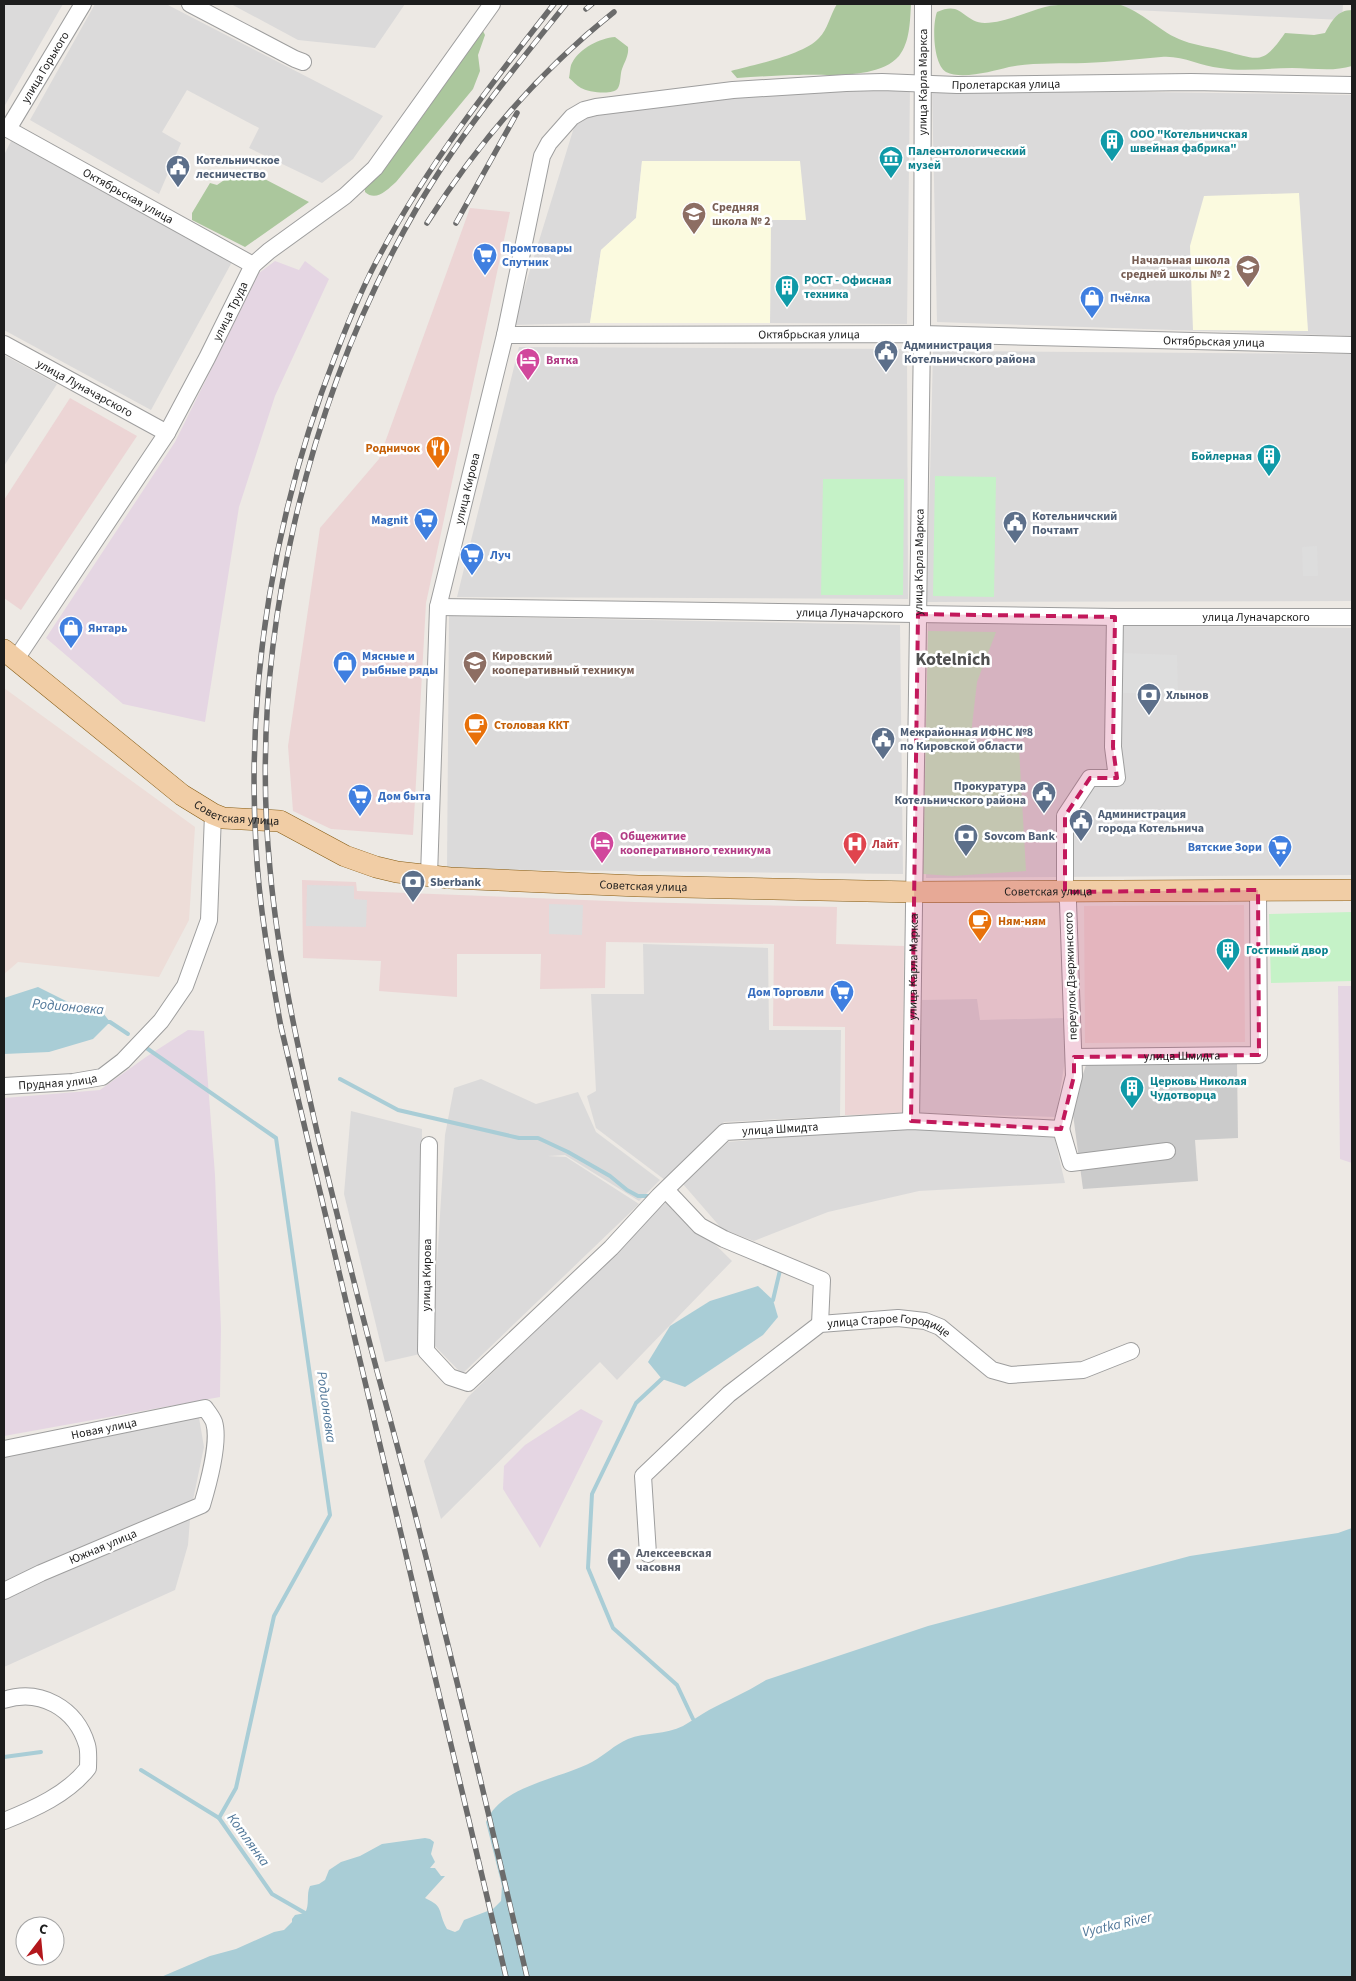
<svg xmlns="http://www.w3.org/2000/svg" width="1356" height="1981" font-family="'Source Sans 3',sans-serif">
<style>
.residential{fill:#dbdada}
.commercial{fill:#ecd5d5}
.industrial{fill:#e5d6e3}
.education{fill:#fbfadf}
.religious{fill:#cbcbcb}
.military{fill:#edddd8}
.forest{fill:#abc79d}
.park{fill:#c5f2c7}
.parking{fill:#ddd}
.water{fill:#a9cdd6}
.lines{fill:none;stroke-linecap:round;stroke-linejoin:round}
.stream{stroke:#a9cdd6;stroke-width:4}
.minor-casing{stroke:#9e9e9e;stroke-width:18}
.major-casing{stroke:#855a11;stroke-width:22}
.minor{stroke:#fff;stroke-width:16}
.major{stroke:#f1cda5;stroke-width:21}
.rail-casing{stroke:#6b6b6b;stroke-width:5.5}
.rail{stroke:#fff;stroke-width:4;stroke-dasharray:11;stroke-linecap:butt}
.marked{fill:#c2185b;fill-opacity:0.2;stroke:#c2185b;stroke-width:4;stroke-dasharray:10 6;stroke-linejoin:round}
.labels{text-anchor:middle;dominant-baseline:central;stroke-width:5;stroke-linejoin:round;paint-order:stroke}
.street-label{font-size:12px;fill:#1d1d1d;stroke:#fff}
.culture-label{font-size:12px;font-weight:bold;fill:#0d838f;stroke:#fff;text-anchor:start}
.service-label{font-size:12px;font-weight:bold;fill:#4e5e75;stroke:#fff;text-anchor:start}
.education-label{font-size:12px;font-weight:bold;fill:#785e54;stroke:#fff;text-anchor:start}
.shop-label{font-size:12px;font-weight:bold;fill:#366cbe;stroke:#fff;text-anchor:start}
.hotel-label{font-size:12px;font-weight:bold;fill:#b23c85;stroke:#fff;text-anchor:start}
.food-label{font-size:12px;font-weight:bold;fill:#c56008;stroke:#fff;text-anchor:start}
.health-label{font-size:12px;font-weight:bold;fill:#be3a42;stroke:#fff;text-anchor:start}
.worship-label{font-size:12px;font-weight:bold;fill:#5b616d;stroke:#fff;text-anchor:start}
.water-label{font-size:14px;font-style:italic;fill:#52789a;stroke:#fff}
.district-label{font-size:18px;font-weight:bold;fill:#505050;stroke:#fff}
</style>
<rect width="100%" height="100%" fill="#ede9e4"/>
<g class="residential">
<polygon points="4,4 63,4 4,107"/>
<polygon points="95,4 166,4 383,116 353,159 322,183 249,148 259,128 187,90 162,132 181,143 159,194 30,120"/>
<polygon points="231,4 405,4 375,48 298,40"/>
<polygon points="1010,4 1343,4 1342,20"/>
<polygon points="910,87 907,324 770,323 771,220 642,161 636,218 601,250 590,323 513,325 575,124 585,118 724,93"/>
<polygon points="932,89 1352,95 1352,336 937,322"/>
<polygon points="11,141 232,262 151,410 4,330 4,155"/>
<polygon points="519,347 907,349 908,599 457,597"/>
<polygon points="933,351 1352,354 1352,601 927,602"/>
<polygon points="4,355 57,384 4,466"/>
<polygon points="449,616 900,625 903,874 447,869"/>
<polygon points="928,623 1352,628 1352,875 926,878"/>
<polygon points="643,944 768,948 769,1030 841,1030 840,1116 724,1122 665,1180 596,1128 587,1096 596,1091 591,994 644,994"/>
<polygon points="977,999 980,1020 1065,1018 1066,1054 1056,1117 918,1113 922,1000"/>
<polygon points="481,1079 536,1104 578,1092 596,1132 660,1180 639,1201 565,1155 548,1156 566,1157 639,1204 462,1374 432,1343 445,1135 454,1088"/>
<polygon points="351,1111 422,1129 420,1354 385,1362 344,1194"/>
<polygon points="911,1126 1054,1136 1065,1183 919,1191 828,1212 754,1241 722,1229 683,1184 728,1142"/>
<polygon points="669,1199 732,1261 617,1380 600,1362 441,1519 424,1461 468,1397"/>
<polygon points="198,1412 204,1447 193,1500 4,1581 4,1454"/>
<polygon points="190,1519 188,1545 175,1590 4,1667 4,1597"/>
</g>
<g class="commercial">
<polygon points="470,208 510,212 426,603 413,835 331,829 293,811 288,746 320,528 379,459"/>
<polygon points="70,398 137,436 21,610 4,598 4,500"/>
<polygon points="302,880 356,882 357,891 635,902 837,907 836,944 904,946 903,1114 845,1115 845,1027 773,1026 774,944 606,942 605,988 540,989 541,954 457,954 457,997 379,991 381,961 303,958"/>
</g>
<g class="industrial">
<polygon points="275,261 299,270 305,261 329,279 275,396 239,507 205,722 123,704 46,638 175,442 259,273"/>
<polygon points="1338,986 1352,986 1352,1163 1340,1159"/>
<polygon points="188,1030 204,1031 215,1175 221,1328 220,1397 4,1436 4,1098 100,1090 146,1057"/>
<polygon points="581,1409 603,1421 540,1548 503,1489 504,1466 525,1445"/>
</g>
<g class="education">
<polygon points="642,161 800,161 806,220 771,220 770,323 590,323 601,250 636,218"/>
<polygon points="1299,193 1308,331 1193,330 1190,246 1204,196"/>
</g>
<polygon class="religious" points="1237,1064 1238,1138 1195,1140 1198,1181 1083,1189 1072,1107 1086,1065"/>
<g class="military">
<polygon points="4,688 195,827 189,920 159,977 18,962 4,974"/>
<polygon points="1244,905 1245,1042 1085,1043 1084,906"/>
</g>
<g class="forest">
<path d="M837 4H911C910 21 910 42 899 56 878 80 827 74 799 75 778 75 758 77 737 78L731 71C753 65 804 55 819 38 828 29 830 15 837 4Z"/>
<path d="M1068 4C1083 4 1102 1 1117 4 1142 10 1160 33 1184 41 1197 46 1212 47 1225 51 1259 60 1263 65 1285 33L1314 35 1325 33C1332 21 1337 10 1352 10V66C1333 72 1312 68 1292 68 1268 68 1244 72 1220 68 1200 66 1182 55 1161 57 1136 59 1110 62 1085 63 1060 64 1034 62 1009 67 993 71 962 80 946 72 933 64 932 25 937 12 963 0 962 22 985 23 1004 23 1026 12 1045 7 1052 5 1060 5 1068 4Z"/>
<path d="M478 30 483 31 485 35 478 55 480 71 473 89 396 182C387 190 376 202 365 192V187C409 141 445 85 478 30Z"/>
<path d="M615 37 628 47C629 55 625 61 622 69 620 74 621 83 618 88 613 96 588 92 581 88 577 86 573 81 569 78 570 74 570 66 572 63 580 48 600 38 615 37Z"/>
<polygon points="249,171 309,202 245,247 192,220 192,213 210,183 217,185 233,174"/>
</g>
<g class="park">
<polygon points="935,476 996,477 994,597 933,596"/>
<polygon points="823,479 904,479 903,595 821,595"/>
<polygon points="928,631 996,632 977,682 970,743 1019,748 1026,871 953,876 923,874"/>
<polygon points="1352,912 1352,981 1271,983 1269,914"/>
</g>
<g class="parking">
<polygon points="1317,546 1318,576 1303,576 1302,547"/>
<polygon points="1122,653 1177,655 1178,694 1123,693"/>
<polygon points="307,885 354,886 354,899 367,900 366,927 306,926"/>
<polygon points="549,904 583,905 582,935 549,934"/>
</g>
<g class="water">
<polygon points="38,987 86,1011 103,1013 110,1022 93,1039 49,1052 4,1054 4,998"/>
<polygon points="758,1286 773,1300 778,1317 763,1335 685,1387 662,1379 648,1362 670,1326 710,1301"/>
<path d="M1352 1528V1977H161L210 1956 236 1949 274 1932 284 1930 292 1922V1919L295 1915 305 1913C310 1905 306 1894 310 1886L319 1884 325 1880 329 1870 341 1862 360 1856 382 1844 425 1838 430 1839 434 1842 431 1854 435 1862 430 1868H435L441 1876H445L425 1898C445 1907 437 1911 447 1929L455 1932 459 1930 464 1920 493 1909 501 1901 502 1886 486 1822C501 1785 561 1779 592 1762 605 1755 614 1745 628 1739 645 1732 666 1735 683 1726 692 1721 700 1715 709 1710 728 1700 747 1692 766 1680L928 1626 1190 1556 1338 1533Z"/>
</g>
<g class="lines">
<g class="stream">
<polyline points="105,1022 110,1022 128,1034"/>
<polyline points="145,1047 276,1138 330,1515 274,1616 236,1788 219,1818"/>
<polyline points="340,1079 398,1110 519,1138 538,1138 568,1152 610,1176 627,1190 638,1196 651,1196"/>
<polyline points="770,1302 773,1300 781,1266"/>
<polyline points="665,1376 636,1403 592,1494 588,1568 613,1628 677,1685 693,1719"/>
<polyline points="4,1757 41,1752"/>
<polyline points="141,1770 219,1818 272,1894 305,1913"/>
</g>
<defs>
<g id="minor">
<polyline points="190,4 295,59 303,62"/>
<path id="s1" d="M4 127 253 265"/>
<path id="s2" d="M8 129 83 4"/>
<path id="s3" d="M505 335 922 334 1352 345"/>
<path id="s4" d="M4 344 167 433"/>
<path id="s5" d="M438 607 1115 617H1352"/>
<path id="s6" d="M16 659 167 433 207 358 253 265 269 251 345 196 375 168 492 4"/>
<path id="s7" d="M429 876 438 607 505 335 542 156 549 143 572 117 584 110 596 107 733 90 846 83 882 82 957 85 1191 82 1352 85"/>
<path id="s8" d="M1074 1057 1259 1055 1258 890"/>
<path id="s9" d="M4 1086 73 1082 102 1077 123 1061 161 1021 185 986 209 920 213 814"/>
<path id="s10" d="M911 1121 922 334 923 4"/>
<polyline points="1061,1129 1074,1076 1068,902 1065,892 1065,816 1090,778 1117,778 1113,747 1115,617"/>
<polyline points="1061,1129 1071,1163 1167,1151"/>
<path id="s11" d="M429 1145 426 1351 450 1377 468 1383 611 1248 659 1196 725 1132 911 1121 1061 1129"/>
<polyline points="666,1190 700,1226 724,1239 822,1280 820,1324"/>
<path id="s12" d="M4 1449 205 1408C208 1412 212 1417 214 1422 220 1441 208 1485 202 1505L41 1573 4 1591"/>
<path id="s13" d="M648 1554 643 1476 729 1394 820 1324 898 1318 925 1321 940 1327 992 1370 1010 1375 1083 1370 1131 1351"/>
<path d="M4 1700C40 1688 76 1708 87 1745 89 1752 88 1761 88 1768 68 1794 34 1809 4 1821"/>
</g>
<g id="major">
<path id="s14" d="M4 650 182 795 213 814 223 818 280 821 345 856 376 867 397 872 450 878 638 886 913 892 1352 890"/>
</g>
</defs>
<use href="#minor" class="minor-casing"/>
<use href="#major" class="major-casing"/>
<use href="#minor" class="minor"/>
<use href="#major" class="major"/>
<defs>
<g id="rail">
<polyline points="586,9 592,4"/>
<path d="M427 223C477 144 541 70 614 12"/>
<polyline points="456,223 517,113"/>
<path d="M506 1977 281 1027C270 967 259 907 256 846 246 679 275 510 336 354 349 320 363 285 381 253 429 163 491 84 554 4"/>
<path d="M527 1977C483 1791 440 1604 390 1419 364 1325 341 1231 318 1136 298 1048 278 959 270 869 248 646 306 399 418 206 460 134 514 69 566 4"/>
</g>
</defs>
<use href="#rail" class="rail-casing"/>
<use href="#rail" class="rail"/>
</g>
<path class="marked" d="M918 614 1115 617 1113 747 1117 778H1090L1065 816V892L1258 890 1259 1055 1074 1057V1076L1061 1129 911 1121Z"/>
<defs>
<symbol id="building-pin" viewBox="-11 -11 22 30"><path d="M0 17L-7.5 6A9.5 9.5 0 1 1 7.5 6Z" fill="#0f9aa8" stroke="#fff"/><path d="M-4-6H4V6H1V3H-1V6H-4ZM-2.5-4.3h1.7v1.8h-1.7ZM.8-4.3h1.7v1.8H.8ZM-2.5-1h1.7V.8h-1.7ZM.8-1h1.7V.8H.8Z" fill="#fff"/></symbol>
<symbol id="museum-pin" viewBox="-11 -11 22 30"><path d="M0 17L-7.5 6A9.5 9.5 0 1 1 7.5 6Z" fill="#0f9aa8" stroke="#fff"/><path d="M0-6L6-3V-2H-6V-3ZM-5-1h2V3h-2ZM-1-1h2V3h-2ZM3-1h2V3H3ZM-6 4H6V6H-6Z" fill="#fff"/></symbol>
<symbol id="civic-pin" viewBox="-11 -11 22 30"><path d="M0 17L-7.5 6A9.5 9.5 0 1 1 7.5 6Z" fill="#5c6f8a" stroke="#fff"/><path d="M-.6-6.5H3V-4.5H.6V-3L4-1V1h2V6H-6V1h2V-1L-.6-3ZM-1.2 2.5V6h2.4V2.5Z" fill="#fff"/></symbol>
<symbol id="school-pin" viewBox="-11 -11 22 30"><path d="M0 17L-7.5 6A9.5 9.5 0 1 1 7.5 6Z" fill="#8d6e63" stroke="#fff"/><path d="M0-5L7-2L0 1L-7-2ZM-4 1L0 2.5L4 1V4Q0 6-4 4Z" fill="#fff"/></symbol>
<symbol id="supermarket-pin" viewBox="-11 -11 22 30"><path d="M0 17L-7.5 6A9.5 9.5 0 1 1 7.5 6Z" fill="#3f7fe0" stroke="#fff"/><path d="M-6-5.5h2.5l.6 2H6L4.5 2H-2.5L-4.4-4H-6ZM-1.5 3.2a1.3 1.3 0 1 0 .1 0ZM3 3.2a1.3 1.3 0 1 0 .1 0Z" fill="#fff"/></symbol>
<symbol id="shop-pin" viewBox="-11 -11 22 30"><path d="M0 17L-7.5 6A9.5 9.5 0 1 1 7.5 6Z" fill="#3f7fe0" stroke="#fff"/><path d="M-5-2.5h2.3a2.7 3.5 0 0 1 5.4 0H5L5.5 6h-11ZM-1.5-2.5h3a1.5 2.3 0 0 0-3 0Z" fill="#fff"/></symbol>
<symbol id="hotel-pin" viewBox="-11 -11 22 30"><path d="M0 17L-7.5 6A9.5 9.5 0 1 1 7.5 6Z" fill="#d1479c" stroke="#fff"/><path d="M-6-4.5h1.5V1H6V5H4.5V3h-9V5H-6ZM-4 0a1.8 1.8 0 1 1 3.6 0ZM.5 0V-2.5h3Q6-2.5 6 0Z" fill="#fff"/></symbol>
<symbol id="restaurant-pin" viewBox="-11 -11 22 30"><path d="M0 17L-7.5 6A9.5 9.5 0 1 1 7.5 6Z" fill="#e8710a" stroke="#fff"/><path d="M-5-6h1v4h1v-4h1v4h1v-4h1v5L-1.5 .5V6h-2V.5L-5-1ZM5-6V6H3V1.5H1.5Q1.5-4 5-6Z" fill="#fff"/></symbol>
<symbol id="university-pin" viewBox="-11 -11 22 30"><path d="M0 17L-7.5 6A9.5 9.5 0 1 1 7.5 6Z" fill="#8d6e63" stroke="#fff"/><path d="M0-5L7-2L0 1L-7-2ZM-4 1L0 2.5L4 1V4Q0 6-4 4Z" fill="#fff"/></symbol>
<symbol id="bank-pin" viewBox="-11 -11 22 30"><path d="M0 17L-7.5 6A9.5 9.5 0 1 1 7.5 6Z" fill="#5c6f8a" stroke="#fff"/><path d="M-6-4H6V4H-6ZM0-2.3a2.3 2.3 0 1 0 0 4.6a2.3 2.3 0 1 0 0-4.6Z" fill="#fff"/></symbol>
<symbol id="cafe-pin" viewBox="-11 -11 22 30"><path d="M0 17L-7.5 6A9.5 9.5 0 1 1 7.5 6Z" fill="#e8710a" stroke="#fff"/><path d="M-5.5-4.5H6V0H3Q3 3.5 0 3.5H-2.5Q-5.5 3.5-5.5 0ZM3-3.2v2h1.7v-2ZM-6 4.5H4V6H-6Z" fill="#fff"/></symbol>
<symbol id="hospital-pin" viewBox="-11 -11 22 30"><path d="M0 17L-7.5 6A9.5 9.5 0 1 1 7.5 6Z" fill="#e0444e" stroke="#fff"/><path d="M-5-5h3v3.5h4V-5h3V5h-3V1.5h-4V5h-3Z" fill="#fff"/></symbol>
<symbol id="church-pin" viewBox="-11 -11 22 30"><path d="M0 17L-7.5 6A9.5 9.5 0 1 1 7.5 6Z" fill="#6b7280" stroke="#fff"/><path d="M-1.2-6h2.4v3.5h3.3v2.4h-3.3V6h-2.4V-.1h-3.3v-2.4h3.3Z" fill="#fff"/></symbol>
</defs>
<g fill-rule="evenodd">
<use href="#building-pin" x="1098" y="127" width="28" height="38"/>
<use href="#museum-pin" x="877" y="144" width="28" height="38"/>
<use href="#civic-pin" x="164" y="153" width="28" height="38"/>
<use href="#school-pin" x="680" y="200" width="28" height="38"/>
<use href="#supermarket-pin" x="471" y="241" width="28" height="38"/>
<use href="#school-pin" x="1234" y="253" width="28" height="38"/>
<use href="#building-pin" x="773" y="273" width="28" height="38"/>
<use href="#shop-pin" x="1078" y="284" width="28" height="38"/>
<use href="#civic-pin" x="872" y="338" width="28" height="38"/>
<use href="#hotel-pin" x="514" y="346" width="28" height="38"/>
<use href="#restaurant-pin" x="424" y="434" width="28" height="38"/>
<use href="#building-pin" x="1255" y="442" width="28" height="38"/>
<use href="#supermarket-pin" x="412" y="506" width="28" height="38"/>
<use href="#civic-pin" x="1001" y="509" width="28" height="38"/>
<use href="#supermarket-pin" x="458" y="541" width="28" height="38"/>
<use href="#shop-pin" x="57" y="614" width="28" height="38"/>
<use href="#shop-pin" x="331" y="649" width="28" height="38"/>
<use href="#university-pin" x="461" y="649" width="28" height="38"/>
<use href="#bank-pin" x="1135" y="681" width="28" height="38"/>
<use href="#cafe-pin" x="462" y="711" width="28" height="38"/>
<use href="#civic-pin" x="869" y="725" width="28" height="38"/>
<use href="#civic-pin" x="1030" y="779" width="28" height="38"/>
<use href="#supermarket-pin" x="346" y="782" width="28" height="38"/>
<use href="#civic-pin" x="1067" y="807" width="28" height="38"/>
<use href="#bank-pin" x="952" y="822" width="28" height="38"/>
<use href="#hotel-pin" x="588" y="829" width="28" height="38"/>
<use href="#hospital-pin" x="841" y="830" width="28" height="38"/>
<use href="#supermarket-pin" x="1266" y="833" width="28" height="38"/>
<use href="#bank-pin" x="399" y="868" width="28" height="38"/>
<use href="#cafe-pin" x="966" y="907" width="28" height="38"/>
<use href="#building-pin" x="1214" y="936" width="28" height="38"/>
<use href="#supermarket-pin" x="828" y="978" width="28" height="38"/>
<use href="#building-pin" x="1118" y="1074" width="28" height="38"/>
<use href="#church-pin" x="605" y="1546" width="28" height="38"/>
</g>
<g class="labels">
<g class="street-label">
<text stroke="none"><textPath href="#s2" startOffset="72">улица Горького</textPath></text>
<text stroke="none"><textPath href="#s10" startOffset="1039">улица Карла Маркса</textPath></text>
<text stroke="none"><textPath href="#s7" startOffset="1219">Пролетарская улица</textPath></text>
<text stroke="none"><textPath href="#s1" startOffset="142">Октябрьская улица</textPath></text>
<text stroke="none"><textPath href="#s6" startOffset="409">улица Труда</textPath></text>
<text stroke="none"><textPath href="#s3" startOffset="304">Октябрьская улица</textPath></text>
<text stroke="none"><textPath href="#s3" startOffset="709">Октябрьская улица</textPath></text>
<text stroke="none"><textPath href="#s4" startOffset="92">улица Луначарского</textPath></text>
<text stroke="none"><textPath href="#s7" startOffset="391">улица Кирова</textPath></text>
<text stroke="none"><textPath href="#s10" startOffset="559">улица Карла Маркса</textPath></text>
<text stroke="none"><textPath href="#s5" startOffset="412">улица Луначарского</textPath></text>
<text stroke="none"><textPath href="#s5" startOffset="818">улица Луначарского</textPath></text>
<text stroke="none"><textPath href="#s14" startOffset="289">Советская улица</textPath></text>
<text stroke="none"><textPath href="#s14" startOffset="709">Советская улица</textPath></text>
<text stroke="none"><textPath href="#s14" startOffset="1114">Советская улица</textPath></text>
<text stroke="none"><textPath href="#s10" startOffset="154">улица Карла Маркса</textPath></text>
<text transform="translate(1071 976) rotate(-92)">переулок Дзержинского</text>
<text stroke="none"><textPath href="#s8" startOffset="108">улица Шмидта</textPath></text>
<text stroke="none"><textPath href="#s9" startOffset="54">Прудная улица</textPath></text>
<text stroke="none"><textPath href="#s11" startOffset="675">улица Шмидта</textPath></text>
<text transform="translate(427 1275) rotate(-89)">улица Кирова</text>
<text stroke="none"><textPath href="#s13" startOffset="382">улица Старое Городище</textPath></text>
<text stroke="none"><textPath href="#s12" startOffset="102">Новая улица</textPath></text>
<text transform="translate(103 1547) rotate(-23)">Южная улица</text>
</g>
<g class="culture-label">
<text x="1130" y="134">ООО "Котельничская<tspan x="1130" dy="14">швейная фабрика"</tspan></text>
<text x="908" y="151">Палеонтологический<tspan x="908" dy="14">музей</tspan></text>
<text x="804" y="280">РОСТ - Офисная<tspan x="804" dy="14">техника</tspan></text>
<text x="1252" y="456" text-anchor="end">Бойлерная</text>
<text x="1246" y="950">Гостиный двор</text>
<text x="1150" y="1081">Церковь Николая<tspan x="1150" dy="14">Чудотворца</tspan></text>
</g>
<g class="service-label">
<text x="196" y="160">Котельничское<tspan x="196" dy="14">лесничество</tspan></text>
<text x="904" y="345">Администрация<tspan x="904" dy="14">Котельничского района</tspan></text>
<text x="1032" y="516">Котельничский<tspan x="1032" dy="14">Почтамт</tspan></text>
<text x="1166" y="695">Хлынов</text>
<text x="900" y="732">Межрайонная ИФНС №8<tspan x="900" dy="14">по Кировской области</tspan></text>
<text x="1026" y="786" text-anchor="end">Прокуратура<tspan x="1026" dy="14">Котельничского района</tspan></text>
<text x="1098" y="814">Администрация<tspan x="1098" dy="14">города Котельнича</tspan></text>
<text x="984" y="836">Sovcom Bank</text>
<text x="430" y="882">Sberbank</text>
</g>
<g class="education-label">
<text x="712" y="207">Средняя<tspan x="712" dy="14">школа № 2</tspan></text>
<text x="1230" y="260" text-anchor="end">Начальная школа<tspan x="1230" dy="14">средней школы № 2</tspan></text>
<text x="492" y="656">Кировский<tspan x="492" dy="14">кооперативный техникум</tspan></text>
</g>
<g class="shop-label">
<text x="502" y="248">Промтовары<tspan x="502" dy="14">Спутник</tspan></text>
<text x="1110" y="298">Пчёлка</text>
<text x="408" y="520" text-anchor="end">Magnit</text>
<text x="490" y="555">Луч</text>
<text x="88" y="628">Янтарь</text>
<text x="362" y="656">Мясные и<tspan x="362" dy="14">рыбные ряды</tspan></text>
<text x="378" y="796">Дом быта</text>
<text x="1262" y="847" text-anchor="end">Вятские Зори</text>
<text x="824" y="992" text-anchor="end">Дом Торговли</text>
</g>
<g class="hotel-label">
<text x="546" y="360">Вятка</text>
<text x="620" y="836">Общежитие<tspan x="620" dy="14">кооперативного техникума</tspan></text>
</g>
<g class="food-label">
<text x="420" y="448" text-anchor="end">Родничок</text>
<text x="494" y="725">Столовая ККТ</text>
<text x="998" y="921">Ням-ням</text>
</g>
<g class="health-label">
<text x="872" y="844">Лайт</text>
</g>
<g class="worship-label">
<text x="636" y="1553">Алексеевская<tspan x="636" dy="14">часовня</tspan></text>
</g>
<g class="water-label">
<text transform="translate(68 1007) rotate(5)">Родионовка</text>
<text transform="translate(326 1407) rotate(82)">Родионовка</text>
<text transform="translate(248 1840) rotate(54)">Котлянка</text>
<text transform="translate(1117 1925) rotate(-13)">Vyatka River</text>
</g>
<g class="district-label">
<text x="953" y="659">Kotelnich</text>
</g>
</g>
<rect width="1356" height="1981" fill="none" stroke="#1d1d1d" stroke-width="10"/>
<g transform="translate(40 1941) rotate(16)"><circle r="24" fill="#ffffff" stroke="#a5a5a5"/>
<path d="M0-4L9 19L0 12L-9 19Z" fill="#b3171c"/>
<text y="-8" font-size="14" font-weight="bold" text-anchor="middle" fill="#1d1d1d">С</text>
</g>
</svg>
